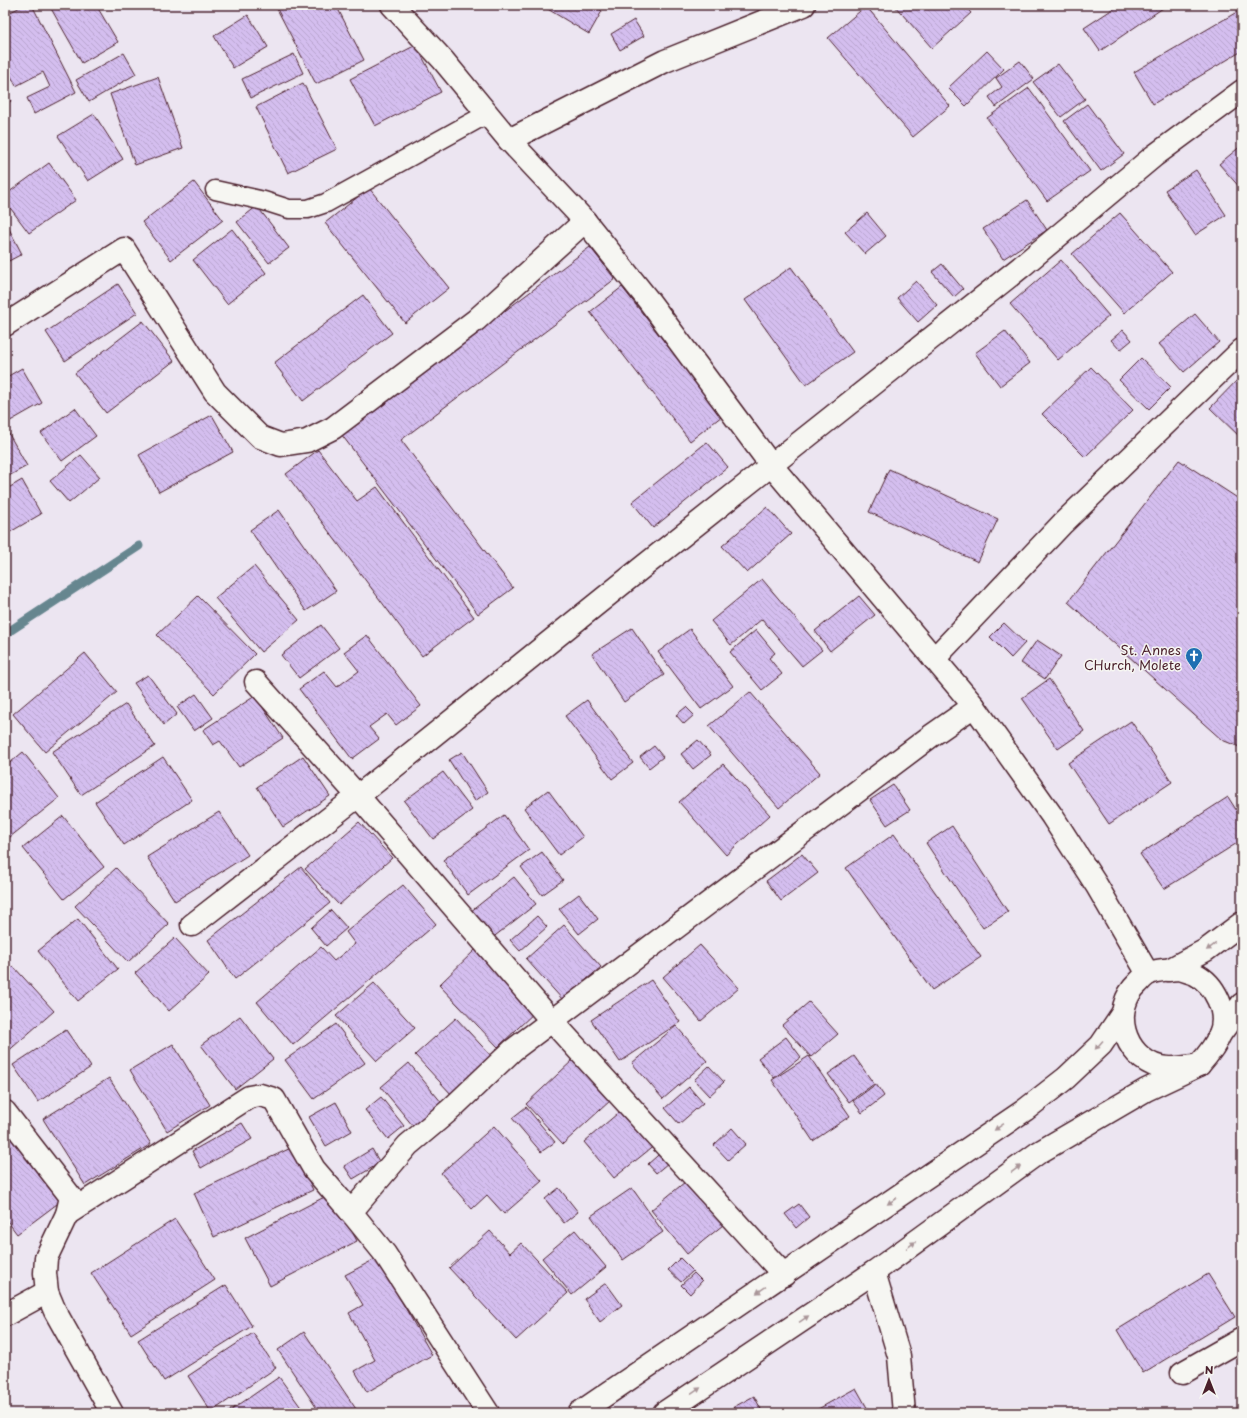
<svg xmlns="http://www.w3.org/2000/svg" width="1247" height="1418" font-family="'Playpen Sans',sans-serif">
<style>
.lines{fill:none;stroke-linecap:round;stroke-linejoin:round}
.stream{stroke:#66868f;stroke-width:9}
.building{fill:url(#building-back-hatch);stroke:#4a1f2b}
.lane-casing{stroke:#4a1f2b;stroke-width:21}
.street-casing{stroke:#4a1f2b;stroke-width:25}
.highway-casing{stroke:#4a1f2b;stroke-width:25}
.lane{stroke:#f6f6f2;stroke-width:18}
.street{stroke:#f6f6f2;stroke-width:22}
.highway{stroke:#f6f6f2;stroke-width:22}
.oneway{fill:#a99598}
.labels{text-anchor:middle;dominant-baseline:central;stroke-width:3;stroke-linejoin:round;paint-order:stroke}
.poi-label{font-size:13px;fill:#4a1f2b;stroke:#f6f6f2;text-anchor:end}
</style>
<defs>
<pattern id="building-back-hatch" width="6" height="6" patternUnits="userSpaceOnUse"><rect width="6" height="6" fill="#d4beef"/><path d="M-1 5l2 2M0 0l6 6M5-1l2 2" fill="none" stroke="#b8a3cd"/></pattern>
</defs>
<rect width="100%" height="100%" fill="#ece5f1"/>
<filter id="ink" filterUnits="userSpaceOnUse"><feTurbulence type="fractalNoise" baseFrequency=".025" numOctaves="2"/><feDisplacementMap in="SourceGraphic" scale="8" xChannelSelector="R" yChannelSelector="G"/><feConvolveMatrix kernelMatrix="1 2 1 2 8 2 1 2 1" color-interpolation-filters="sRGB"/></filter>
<g filter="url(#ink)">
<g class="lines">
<polyline class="stream" points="5,634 139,546"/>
</g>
<g class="building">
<polygon points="24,5 32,5 76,92 34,114 27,98 50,87 43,72 16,86 5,64 5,15"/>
<polygon points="49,5 96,5 118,42 82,63"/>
<polygon points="281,5 336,5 364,60 316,84 276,7"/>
<polygon points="548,5 592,5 602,11 589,34 546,8"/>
<polygon points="894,5 964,5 971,13 932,48"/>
<polygon points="1119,5 1160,5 1163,8 1100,51 1084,28"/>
<polygon points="866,6 950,106 913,137 828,38"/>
<polygon points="1242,9 1242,51 1153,104 1134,72"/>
<polygon points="248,15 268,47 233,68 214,36"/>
<polygon points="634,20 644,36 620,50 611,34"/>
<polygon points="416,45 441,92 375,126 350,79"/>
<polygon points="987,51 1004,69 966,106 948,88"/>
<polygon points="124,53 136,74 89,102 76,80"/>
<polygon points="294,54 303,73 251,98 242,79"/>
<polygon points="1020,61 1034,79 996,107 989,97 1002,87 996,78"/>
<polygon points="1058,64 1085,99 1061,117 1033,82"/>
<polygon points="158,77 183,148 135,165 110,94"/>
<polygon points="303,83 337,149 288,173 256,107"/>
<polygon points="1029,88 1090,171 1047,201 987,118"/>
<polygon points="5,90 11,101 5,105"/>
<polygon points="1087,104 1124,154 1101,171 1064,121"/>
<polygon points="94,114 123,159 88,181 58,136"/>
<polygon points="1242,145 1242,190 1219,164"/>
<polygon points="49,163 76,200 29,233 5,201 5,195"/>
<polygon points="1196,170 1226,215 1195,235 1165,190"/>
<polygon points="194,182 223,220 171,260 142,222"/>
<polygon points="369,188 449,288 405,323 325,223"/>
<polygon points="1027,200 1047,230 1003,259 983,229"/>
<polygon points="257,206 289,248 269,263 237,222"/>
<polygon points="867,213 886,236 865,254 845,232"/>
<polygon points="1120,213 1172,272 1124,313 1072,254"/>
<polygon points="5,221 22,254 5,263"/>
<polygon points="232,229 266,273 227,304 193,260"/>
<polygon points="590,247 615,279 401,440 513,588 478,614 341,434"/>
<polygon points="1061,260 1109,316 1058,360 1010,304"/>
<polygon points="942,264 963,289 954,297 932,272"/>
<polygon points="791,267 853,352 806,385 745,300"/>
<polygon points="916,281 937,305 918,322 897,298"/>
<polygon points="118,284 137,313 65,361 46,332"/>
<polygon points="622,287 722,416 690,441 590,312"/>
<polygon points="363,295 392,333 303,401 274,363"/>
<polygon points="1195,314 1219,342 1184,372 1159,344"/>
<polygon points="143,321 174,361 106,413 75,373"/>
<polygon points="1123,330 1132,340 1120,350 1111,340"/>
<polygon points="1005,331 1030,363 1000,386 975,353"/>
<polygon points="1141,358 1171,387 1149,409 1119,380"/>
<polygon points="1091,367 1133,410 1085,457 1042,414"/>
<polygon points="22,368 42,403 5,424 5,378"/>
<polygon points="1242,375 1242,439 1210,408"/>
<polygon points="75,408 96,436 62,461 41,433"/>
<polygon points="212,415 233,452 159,492 139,455"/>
<polygon points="5,427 27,466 5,478"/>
<polygon points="707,442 728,467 653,528 632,502"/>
<polygon points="318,450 357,501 377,487 474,617 422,656 286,474"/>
<polygon points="81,455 100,477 69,503 50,481"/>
<polygon points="1179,460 1242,501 1242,748 1222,740 1068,602"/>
<polygon points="889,469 998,519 978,562 869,512"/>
<polygon points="22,480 41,514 5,535 5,490"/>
<polygon points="767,507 791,534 747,573 722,546"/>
<polygon points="279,510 336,591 306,611 250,530"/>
<polygon points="254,566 299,620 261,652 215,598"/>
<polygon points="762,579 822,650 802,666 762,619 731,645 711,621"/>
<polygon points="198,596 255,654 214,694 157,635"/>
<polygon points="859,596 875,615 830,651 815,631"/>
<polygon points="1004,623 1025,643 1011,658 990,637"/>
<polygon points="321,625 339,648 299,678 281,655"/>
<polygon points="632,628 664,675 624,702 592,654"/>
<polygon points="690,629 733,686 701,709 658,652"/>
<polygon points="756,630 775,653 769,658 782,674 762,690 730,652"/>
<polygon points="367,635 421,706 396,725 387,714 369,727 379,739 352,759 299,689 324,671 337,687 359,671 344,652"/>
<polygon points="1037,640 1061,656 1045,679 1021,663"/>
<polygon points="85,653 117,692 45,752 13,714"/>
<polygon points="148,675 177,714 164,725 134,683"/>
<polygon points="1049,679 1084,731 1058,749 1022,698"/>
<polygon points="750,692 820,773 779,808 709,726"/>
<polygon points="196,694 213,718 194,731 177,707"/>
<polygon points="255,696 283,738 239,767 220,741 213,745 203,730"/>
<polygon points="587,700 633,763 612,779 565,716"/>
<polygon points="126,704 155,746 81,795 52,752"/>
<polygon points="686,707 694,715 684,724 676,715"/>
<polygon points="1131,721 1172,782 1109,824 1068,763"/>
<polygon points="698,740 711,755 693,769 681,754"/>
<polygon points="654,746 663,757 649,768 640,757"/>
<polygon points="23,752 59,798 5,841 5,767"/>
<polygon points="462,752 488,792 475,801 449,760"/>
<polygon points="303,756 330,796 283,827 257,787"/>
<polygon points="163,757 192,800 124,845 95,802"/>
<polygon points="723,764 770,815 726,855 679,802"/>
<polygon points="443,772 472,810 433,839 404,801"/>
<polygon points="893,785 910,810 887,825 870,800"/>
<polygon points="548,790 583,837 559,855 524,808"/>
<polygon points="1228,797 1242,819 1242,840 1164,889 1140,854"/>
<polygon points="219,812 248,855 175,901 147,857"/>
<polygon points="504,815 529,850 468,895 443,860"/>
<polygon points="63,816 104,867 64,899 23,848"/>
<polygon points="359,822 392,858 339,905 305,869"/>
<polygon points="952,826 1008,912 983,928 926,843"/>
<polygon points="894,834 981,957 932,990 846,868"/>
<polygon points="542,852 563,880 542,895 521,867"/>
<polygon points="802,854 818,873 781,901 766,881"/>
<polygon points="301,867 330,903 235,979 208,940"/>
<polygon points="116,868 169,924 128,962 75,906"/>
<polygon points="514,877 536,904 491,939 470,912"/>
<polygon points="403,885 436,924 293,1045 257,1002 321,947 334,961 355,944 346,932"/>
<polygon points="579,894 598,919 579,934 559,909"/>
<polygon points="331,910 347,928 326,946 311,928"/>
<polygon points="537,916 547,927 520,951 510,940"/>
<polygon points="78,919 118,969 78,1001 38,951"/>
<polygon points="564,925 601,967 563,1000 526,959"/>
<polygon points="175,938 209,975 169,1011 135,973"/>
<polygon points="700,945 739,988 701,1021 663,977"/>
<polygon points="477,948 537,1010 498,1047 439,985"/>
<polygon points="13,966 54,1011 5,1054 5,973"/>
<polygon points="651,980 680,1022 620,1062 591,1020"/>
<polygon points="374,983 415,1028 377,1061 336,1016"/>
<polygon points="809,1002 838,1034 811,1057 782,1025"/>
<polygon points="240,1016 273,1059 235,1089 201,1045"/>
<polygon points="456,1018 493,1058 452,1095 415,1055"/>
<polygon points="336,1024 365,1063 314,1099 285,1060"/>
<polygon points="676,1026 707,1061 663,1099 632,1063"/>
<polygon points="66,1030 91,1067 38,1102 13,1065"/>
<polygon points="786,1037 801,1057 774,1078 758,1058"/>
<polygon points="173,1044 210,1105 167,1131 130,1070"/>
<polygon points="809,1056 850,1116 813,1141 772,1080"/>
<polygon points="854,1056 874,1084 849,1102 828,1074"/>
<polygon points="574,1059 611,1100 563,1144 526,1104"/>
<polygon points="409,1063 442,1103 413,1126 381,1087"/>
<polygon points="709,1066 724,1082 709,1096 694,1080"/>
<polygon points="109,1078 151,1144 85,1185 43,1119"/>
<polygon points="876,1084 884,1096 862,1113 853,1101"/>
<polygon points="689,1087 703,1103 679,1124 665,1108"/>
<polygon points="381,1097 404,1126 388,1139 365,1110"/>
<polygon points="336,1102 352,1131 326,1146 309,1117"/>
<polygon points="526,1107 555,1142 541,1152 512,1118"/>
<polygon points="624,1108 655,1145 614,1178 584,1142"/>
<polygon points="242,1123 252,1139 201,1168 192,1151"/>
<polygon points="494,1126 542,1181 504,1214 487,1195 472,1209 441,1173"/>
<polygon points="732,1128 746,1144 728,1160 714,1145"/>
<polygon points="12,1136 61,1201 17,1234 5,1218 5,1141"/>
<polygon points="293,1147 313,1190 214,1237 194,1193"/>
<polygon points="666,1148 674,1158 656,1173 648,1164"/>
<polygon points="372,1149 380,1163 353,1179 344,1166"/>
<polygon points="691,1177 728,1221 687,1254 651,1210"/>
<polygon points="559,1188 578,1212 564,1223 545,1199"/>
<polygon points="632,1188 663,1232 623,1260 591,1216"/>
<polygon points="332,1193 357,1241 270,1286 245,1238"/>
<polygon points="799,1204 809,1217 796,1228 785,1214"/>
<polygon points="175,1219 215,1280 131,1334 91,1273"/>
<polygon points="575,1230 606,1267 572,1295 542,1258"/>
<polygon points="490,1231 510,1253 521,1243 568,1293 516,1340 449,1268"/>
<polygon points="377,1258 432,1355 367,1392 355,1371 375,1360 349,1313 363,1305 345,1275"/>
<polygon points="680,1258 693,1271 681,1282 668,1270"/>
<polygon points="694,1273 702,1281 690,1294 681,1285"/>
<polygon points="1208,1274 1235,1317 1143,1373 1117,1330"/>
<polygon points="606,1283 622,1305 600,1322 584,1299"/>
<polygon points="226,1285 252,1326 164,1381 138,1340"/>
<polygon points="304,1332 356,1409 349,1413 320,1413 278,1350"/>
<polygon points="253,1333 276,1368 211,1412 188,1376"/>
<polygon points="279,1377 305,1413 227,1413"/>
<polygon points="856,1388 870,1413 811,1413"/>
<polygon points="754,1396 763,1413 723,1413"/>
</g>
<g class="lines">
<defs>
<polyline id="lane" points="215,190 264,201 289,209 308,209 326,203 487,114"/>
<g id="street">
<polyline points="392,5 443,60 509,140 585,221 649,301 771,465 974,706 1052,816 1097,886 1148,974"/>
<polyline points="509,140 665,61 804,5"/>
<polyline points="5,325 124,249 215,392 260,437 281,445 307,441 333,428 476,320 585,221"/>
<polyline points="934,659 1063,523 1242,350"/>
<polyline points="256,682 358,796 551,1020 784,1275"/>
<polyline points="192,925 358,796 644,566 1021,267 1154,156 1242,91"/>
<polyline points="5,1112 71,1197 67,1214 46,1258 45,1273 47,1292 55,1311 112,1413"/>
<polyline points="67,1214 249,1097 260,1095 274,1099 314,1169 351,1212"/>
<polyline points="874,1272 899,1356 904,1413"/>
<polyline points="5,1315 47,1292"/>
<polyline points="1182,1373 1242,1339"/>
<polyline points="488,1413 385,1254 351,1212 408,1145 451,1109 513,1050 931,736 974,706"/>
</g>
<g id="highway">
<path d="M1180 969C1185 971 1190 972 1195 974 1215 984 1229 1013 1220 1034 1216 1045 1207 1056 1199 1065 1187 1067 1172 1070 1160 1067 1123 1057 1110 1009 1138 983 1141 980 1145 975 1150 973 1159 969 1170 970 1180 969Z"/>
<polyline points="1169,970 1206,950 1242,923"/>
<polyline points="1220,1034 1242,1004"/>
<polyline points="579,1413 1025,1110 1066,1078 1101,1045 1122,1014"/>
<polyline points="664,1413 874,1272 1038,1153 1146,1090 1199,1065"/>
</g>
</defs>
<use href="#lane" class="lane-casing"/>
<use href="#street" class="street-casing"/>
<use href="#highway" class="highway-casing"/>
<use href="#lane" class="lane"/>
<use href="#street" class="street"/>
<use href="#highway" class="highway"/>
</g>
<defs><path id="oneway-solid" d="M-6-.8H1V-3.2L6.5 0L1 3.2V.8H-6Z"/></defs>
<g class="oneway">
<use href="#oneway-solid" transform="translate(1211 947) rotate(144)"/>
<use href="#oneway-solid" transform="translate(1099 1045) rotate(132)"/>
<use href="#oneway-solid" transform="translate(999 1127) rotate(146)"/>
<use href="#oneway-solid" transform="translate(1016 1169) rotate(-36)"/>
<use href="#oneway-solid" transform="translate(892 1201) rotate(146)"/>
<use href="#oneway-solid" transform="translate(911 1245) rotate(-36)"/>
<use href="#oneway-solid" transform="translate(761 1290) rotate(146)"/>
<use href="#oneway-solid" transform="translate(804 1319) rotate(-34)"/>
<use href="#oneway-solid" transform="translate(696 1391) rotate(-34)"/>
</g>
</g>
<defs>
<symbol id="church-pin" viewBox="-11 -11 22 30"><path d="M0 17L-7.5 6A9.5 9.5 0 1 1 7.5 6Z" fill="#1f6fb2" stroke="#f6f6f2"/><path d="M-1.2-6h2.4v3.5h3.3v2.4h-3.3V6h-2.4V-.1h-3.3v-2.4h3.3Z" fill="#fff"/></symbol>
</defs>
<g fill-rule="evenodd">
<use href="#church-pin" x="1184" y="646" width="20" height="27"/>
</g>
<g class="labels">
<g class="poi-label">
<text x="1181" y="649">St. Annes<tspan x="1181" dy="15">CHurch, Molete</tspan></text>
</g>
</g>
<rect width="1247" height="1418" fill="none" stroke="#f6f6f2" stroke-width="20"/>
<rect x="10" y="10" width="1227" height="1398" fill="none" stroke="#4a1f2b" stroke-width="1.5" filter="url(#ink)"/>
<g transform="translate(1209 1380)" stroke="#f6f6f2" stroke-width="3" paint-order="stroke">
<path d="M0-3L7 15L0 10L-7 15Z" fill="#4a1f2b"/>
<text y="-6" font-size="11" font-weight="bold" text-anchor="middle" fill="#4a1f2b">N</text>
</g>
</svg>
